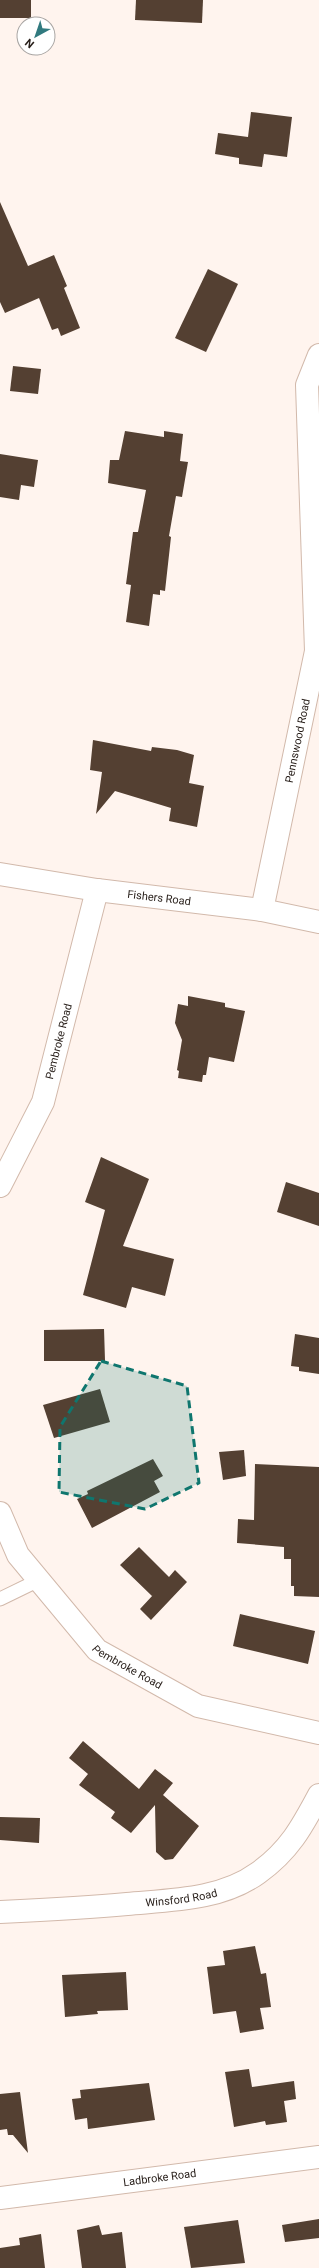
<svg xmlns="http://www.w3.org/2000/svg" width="319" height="2268" font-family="Roboto,sans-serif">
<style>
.building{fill:#544032}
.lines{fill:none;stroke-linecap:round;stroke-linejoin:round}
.lane-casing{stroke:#d2b9ab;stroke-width:15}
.street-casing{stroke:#d2b9ab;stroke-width:24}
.lane{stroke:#fff;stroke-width:13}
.street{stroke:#fff;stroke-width:22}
.marked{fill:#0f766e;fill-opacity:0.2;stroke:#0f766e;stroke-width:3;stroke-dasharray:8 5;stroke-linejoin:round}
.labels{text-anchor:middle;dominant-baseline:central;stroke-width:4;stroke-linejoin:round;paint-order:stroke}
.street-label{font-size:11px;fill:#261d18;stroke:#fff}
</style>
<rect width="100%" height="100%" fill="#fff4ee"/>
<g class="building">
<rect x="0" y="0" width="31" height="18"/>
<polygon points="136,0 203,0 202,23 135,20"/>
<polygon points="251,112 292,117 287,157 264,154 262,167 239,164 239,158 215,154 218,133 248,137"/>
<polygon points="0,202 28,266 54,255 67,286 64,288 80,328 61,336 58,328 52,330 39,298 5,313 0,302"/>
<polygon points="208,269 238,284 206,352 175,338"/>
<polygon points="13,366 41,369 38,394 10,391"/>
<polygon points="125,431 164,437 164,431 183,434 180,461 188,462 182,497 176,496 169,536 171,537 165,591 160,590 160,595 153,594 149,626 126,622 131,585 126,584 133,532 138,532 146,490 108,483 110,460 119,460"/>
<polygon points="0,454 38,460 34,487 21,485 19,500 0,497"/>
<polygon points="93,740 151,751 152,747 177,750 194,755 189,783 204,786 197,827 169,821 171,808 115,791 96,814 102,772 90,770"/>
<polygon points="188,996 225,1003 225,1007 245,1011 234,1062 209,1057 206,1075 203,1075 202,1082 178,1078 179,1071 177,1070 182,1040 175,1023 178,1004 188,1006"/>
<polygon points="101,1157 149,1179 123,1246 174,1259 165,1296 132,1287 126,1308 83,1295 105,1210 85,1202"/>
<polygon points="286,1182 319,1193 319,1226 277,1212"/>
<polygon points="104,1329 105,1361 44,1361 44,1330"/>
<polygon points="295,1334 319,1338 319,1374 299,1371 299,1367 291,1366"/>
<polygon points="100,1389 110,1422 54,1438 43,1405"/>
<polygon points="244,1450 246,1476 223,1480 219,1452"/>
<polygon points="153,1459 163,1476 154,1481 160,1492 92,1528 77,1499 88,1494 87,1491"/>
<polygon points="255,1464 319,1467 319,1597 294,1596 294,1586 291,1586 291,1559 284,1559 284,1547 237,1543 238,1519 254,1520"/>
<polygon points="139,1547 169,1577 175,1570 187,1582 151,1620 140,1609 153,1595 152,1596 120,1565"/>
<polygon points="240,1614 315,1631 308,1664 233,1646"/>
<polygon points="83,1741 139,1789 155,1769 173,1783 163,1795 199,1826 173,1859 165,1860 156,1852 155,1805 131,1833 111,1818 115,1812 79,1785 88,1774 69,1758"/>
<polygon points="0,1817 40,1818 39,1843 0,1840"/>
<polygon points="255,1946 261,1974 266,1973 271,2007 260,2008 264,2029 240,2033 236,2011 213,2014 207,1967 225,1965 223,1951"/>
<polygon points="126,1972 128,2010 97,2011 98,2014 65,2017 62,1975"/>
<polygon points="249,2069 252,2087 294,2081 296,2099 284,2101 287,2122 266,2125 265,2121 234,2127 225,2072"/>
<polygon points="149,2083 155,2120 88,2129 87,2118 75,2120 72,2099 81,2098 80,2090"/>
<polygon points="20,2092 28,2153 13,2135 8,2135 7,2129 0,2130 0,2094"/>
<polygon points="319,2219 319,2238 285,2242 282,2225"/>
<polygon points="238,2220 245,2263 191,2268 184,2227"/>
<polygon points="99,2225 102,2235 122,2232 126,2268 82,2268 77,2230"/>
<polygon points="41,2234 45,2268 0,2268 0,2248 20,2245 19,2238"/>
</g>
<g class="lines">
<defs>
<polyline id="lane" points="0,1599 39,1580"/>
<g id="street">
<path id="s1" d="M0 874 97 890 262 910 319 922"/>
<path id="s2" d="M262 910 316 651 307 385 319 355"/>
<path id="s3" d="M0 1186 43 1102 97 890"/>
<path id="s4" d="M0 1513 18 1555 97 1650 198 1706 319 1733"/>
<path id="s5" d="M0 1912C43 1910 85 1908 127 1904 171 1900 221 1900 258 1873 289 1851 302 1827 319 1795"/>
<path id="s6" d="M0 2198 319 2157"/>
</g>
</defs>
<use href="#lane" class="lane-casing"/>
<use href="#street" class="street-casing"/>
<use href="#lane" class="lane"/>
<use href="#street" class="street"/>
</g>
<path class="marked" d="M101 1361 187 1386 199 1483 145 1509 59 1492 60 1427Z"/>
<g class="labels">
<g class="street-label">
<text stroke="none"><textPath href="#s2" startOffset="173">Pennswood Road</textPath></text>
<text stroke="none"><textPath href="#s1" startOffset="161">Fishers Road</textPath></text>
<text stroke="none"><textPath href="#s3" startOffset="157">Pembroke Road</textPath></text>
<text stroke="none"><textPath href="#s4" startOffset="204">Pembroke Road</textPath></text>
<text stroke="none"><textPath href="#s5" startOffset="182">Winsford Road</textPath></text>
<text stroke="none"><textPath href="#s6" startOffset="161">Ladbroke Road</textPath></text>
</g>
</g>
<g transform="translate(36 36) rotate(220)"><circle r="19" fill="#ffffff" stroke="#a8a5a3"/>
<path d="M0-3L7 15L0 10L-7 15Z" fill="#317a7f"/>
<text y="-6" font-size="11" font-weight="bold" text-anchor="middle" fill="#261d18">N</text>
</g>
</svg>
